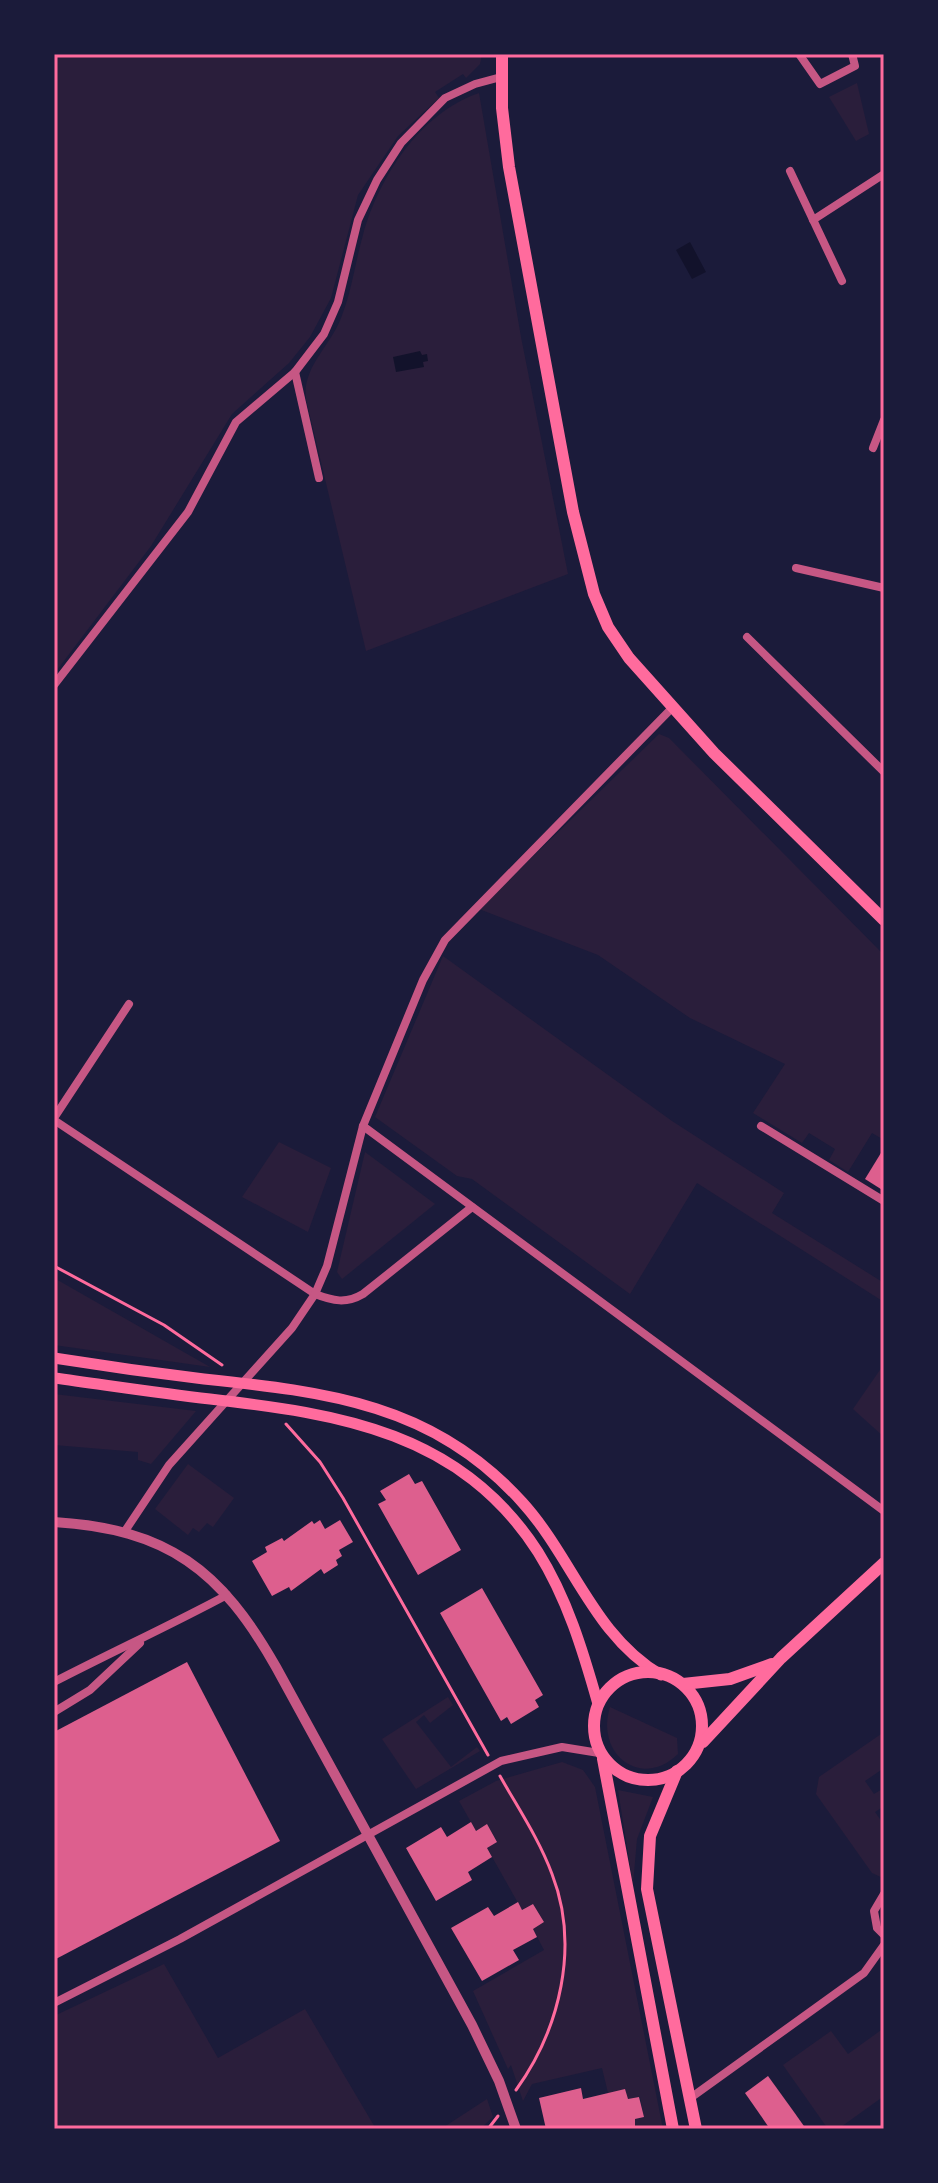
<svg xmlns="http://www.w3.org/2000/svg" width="938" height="2183" font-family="Lato,sans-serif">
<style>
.green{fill:#2a1e3b}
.water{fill:#12122b}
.building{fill:#dd5f8e}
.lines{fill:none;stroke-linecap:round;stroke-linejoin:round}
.path{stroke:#ff6b9d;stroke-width:3}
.minor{stroke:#c65784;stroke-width:8}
.tertiary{stroke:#c65784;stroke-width:10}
.secondary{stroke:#ff6b9d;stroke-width:11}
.primary{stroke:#ff6b9d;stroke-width:12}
.neatline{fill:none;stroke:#ff6b9d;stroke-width:3}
</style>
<rect width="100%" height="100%" fill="#1b1b3a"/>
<g class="green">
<polygon points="54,54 482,54 480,64 466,78 463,74 435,92 439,98 398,136 358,195 331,298 310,337 289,363 232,414 151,546 54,674"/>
<polygon points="857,83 869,134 856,141 829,97"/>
<path d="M479 93 521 337 568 574 366 651 306 399C302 367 330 347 341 318 352 290 355 263 363 235 379 177 420 113 479 93Z"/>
<polygon points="659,734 669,738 884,955 884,1140 872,1133 848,1172 829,1160 835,1149 809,1133 802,1143 753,1113 785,1064 690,1018 598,955 479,909"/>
<polygon points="443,956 672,1121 784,1193 772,1213 884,1283 884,1302 697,1183 630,1294 472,1179 457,1176 375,1117"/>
<polygon points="279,1142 331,1168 308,1232 242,1197"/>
<polygon points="365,1152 435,1204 342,1279 337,1272"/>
<polygon points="54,1278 210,1367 54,1345"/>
<polygon points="884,1364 884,1437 853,1409"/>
<polygon points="54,1394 196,1411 151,1464 138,1460 138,1452 54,1445"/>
<polygon points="188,1464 234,1498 213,1527 207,1523 199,1532 193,1528 188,1535 155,1509"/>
<polygon points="448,1697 453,1705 430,1723 424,1715 416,1722 451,1767 477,1747 480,1751 416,1789 382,1739"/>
<path d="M610 1707 677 1738 678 1754C641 1790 595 1754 610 1707Z"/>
<polygon points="884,1732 884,1768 865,1781 874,1794 884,1788 884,1806 875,1812 884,1825 883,1878 872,1873 816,1794 819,1777"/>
<polygon points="562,1762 583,1770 595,1787 663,2129 635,2129 635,2119 644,2117 640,2097 628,2099 608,2093 602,2068 532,2084 523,2101 511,2065 508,2069 473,1991 544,1950 533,1929 544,1922 533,1904 522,1910 487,1848 497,1841 487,1825 476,1831 459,1801 496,1781"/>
<polygon points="618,1790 653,1797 637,1839 633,1885"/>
<polygon points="164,1964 218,2058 305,2009 376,2129 54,2129 54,2016"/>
<polygon points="884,2028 884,2096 838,2129 828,2129 783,2065 831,2031 848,2054"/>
<polygon points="487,2099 493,2117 480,2129 441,2129"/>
</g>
<g class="water">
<polygon points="690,242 706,272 692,279 676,250"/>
<polygon points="420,351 422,355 427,354 428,361 423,362 424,367 396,372 393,357"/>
</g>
<g class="building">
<polygon points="884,1148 884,1191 865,1179"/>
<polygon points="409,1474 415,1484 422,1481 461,1550 418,1575 378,1504 386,1500 380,1491"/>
<polygon points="320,1520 325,1529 340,1520 353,1542 339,1550 342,1556 336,1560 338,1565 324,1574 321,1569 291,1591 289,1587 272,1596 252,1561 267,1552 265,1547 282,1538 284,1541 312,1521 314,1524"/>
<polygon points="482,1588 543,1695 535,1700 539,1707 511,1724 507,1717 501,1721 440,1613"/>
<polygon points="187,1662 280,1841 54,1960 54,1732"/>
<polygon points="471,1822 476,1831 487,1824 497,1842 487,1848 492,1857 468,1872 472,1880 436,1901 406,1848 441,1827 447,1837"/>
<polygon points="518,1902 522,1910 533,1904 544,1922 533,1929 537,1937 513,1950 519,1960 482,1981 451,1928 488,1907 494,1916"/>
<polygon points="768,2076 794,2112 806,2129 770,2129 745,2093"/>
<polygon points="581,2088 583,2099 625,2089 628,2099 639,2097 644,2117 635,2119 635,2129 546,2129 539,2098"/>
</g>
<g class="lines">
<g class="path">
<polyline points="54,1266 164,1325 222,1365"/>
<polyline points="286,1424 320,1462 343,1498 488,1755"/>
<path d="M500 1776C518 1808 539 1839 552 1874 580 1946 560 2029 516 2090"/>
<polyline points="488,2129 498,2116"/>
</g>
<g class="minor">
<polyline points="799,54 820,84 855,66 852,54"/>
<polyline points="790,171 842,281"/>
<polyline points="813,220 884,174"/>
<polyline points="295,372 319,478"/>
<polyline points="873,448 884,420"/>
<polyline points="796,568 884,588"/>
<polyline points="747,637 884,772"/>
<polyline points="54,685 188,512 236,422 295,372 324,334 338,302 358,220 377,180 401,143 445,98 475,84 501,77"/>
<polyline points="54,1118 129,1004"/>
<path d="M54 1120 315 1294C333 1301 346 1304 363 1294L472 1207"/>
<polyline points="363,1126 884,1511"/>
<polyline points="761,1126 884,1201"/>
<polyline points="125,1531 169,1465 292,1328 315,1294 327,1266 363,1126 423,980 445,940 673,707"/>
<path d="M54 1682C112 1652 169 1626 227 1595"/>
<polyline points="54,1712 90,1690 140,1643"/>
<polyline points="884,1894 874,1911 877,1928 884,1935"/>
<polyline points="54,2003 180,1939 501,1761 562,1747 599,1753"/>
<polyline points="689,2099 864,1973 884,1945"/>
</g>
<path class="tertiary" d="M54 1522C168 1529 221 1570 276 1667L472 2025 499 2081 516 2129"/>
<g class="secondary">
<path d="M54 1358C104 1366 154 1373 204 1379 327 1392 434 1404 522 1502 573 1558 593 1635 661 1675"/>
<path d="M54 1378C106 1385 158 1393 210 1399 340 1414 461 1432 538 1552 567 1598 583 1651 598 1704"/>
</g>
<g class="primary">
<polyline points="502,54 502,108 509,167 573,512 594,594 608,627 629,658 714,753 884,920"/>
<circle cx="648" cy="1726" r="54"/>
<polyline points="683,1684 730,1679 772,1664"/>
<polyline points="703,1742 781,1658 884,1563"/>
<polyline points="603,1759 673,2129"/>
<polyline points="677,1771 650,1836 647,1889 696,2129"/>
</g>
</g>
<rect width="938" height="2183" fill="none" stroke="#1b1b3a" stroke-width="112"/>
<rect x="56" y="56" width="826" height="2071" class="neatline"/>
</svg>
